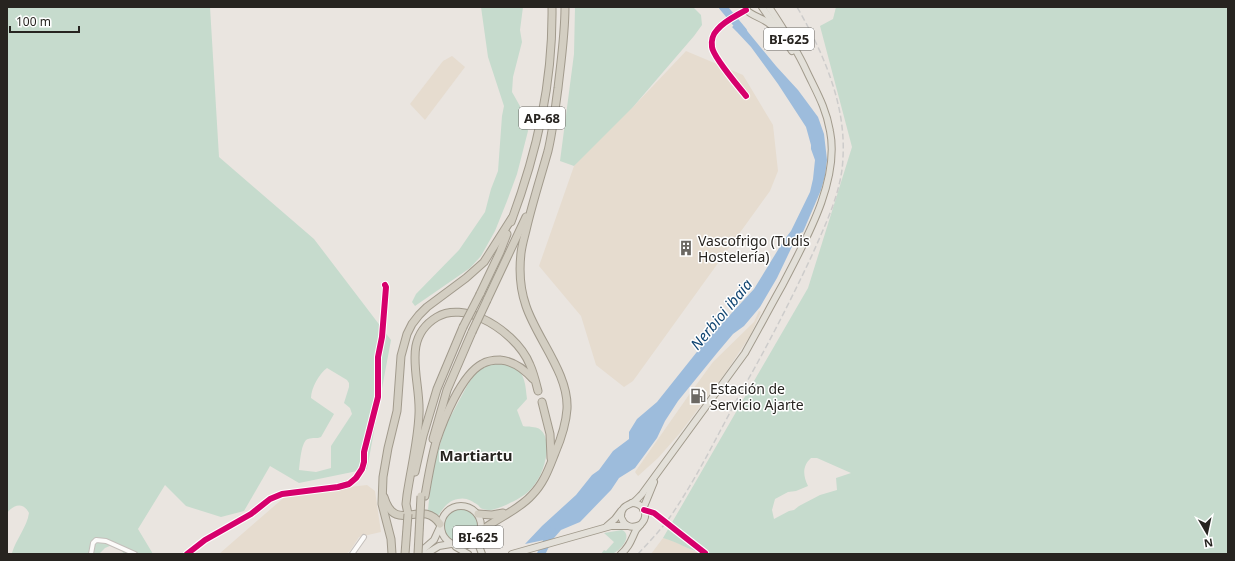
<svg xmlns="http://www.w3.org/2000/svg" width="1235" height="561" font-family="'Noto Sans',sans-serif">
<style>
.built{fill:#e5dccf}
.industrial{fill:#e6dccf}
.green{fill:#c6dbcd;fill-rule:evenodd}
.water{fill:#9dbcdc}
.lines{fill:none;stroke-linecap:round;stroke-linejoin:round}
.river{stroke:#9dbcdc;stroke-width:8}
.street-casing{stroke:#c4bfbb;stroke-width:6}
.primary-casing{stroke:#a19a8c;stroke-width:8}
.highway-casing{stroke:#a19a8c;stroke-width:9}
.street{stroke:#fcfbfa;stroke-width:4}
.primary{stroke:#e3e0d9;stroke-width:6}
.highway{stroke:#d3cec2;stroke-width:7}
.rail{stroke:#cdcccb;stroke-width:1.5;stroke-dasharray:6 3;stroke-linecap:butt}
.highway-bridge-casing{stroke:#a19a8c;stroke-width:9;stroke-linecap:butt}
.highway-bridge{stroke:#d3cec2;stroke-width:7}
.cycleway-casing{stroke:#fff;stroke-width:8}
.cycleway{stroke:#d6006c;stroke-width:6}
.labels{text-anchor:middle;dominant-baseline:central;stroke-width:3;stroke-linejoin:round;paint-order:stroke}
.shield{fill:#fff;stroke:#686663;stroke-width:1}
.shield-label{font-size:13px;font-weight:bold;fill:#272420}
.poi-label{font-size:14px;fill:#272420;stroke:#fff;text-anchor:start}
.water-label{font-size:15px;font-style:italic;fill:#124672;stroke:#fff}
.neighbourhood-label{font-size:15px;font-weight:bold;fill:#272420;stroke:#fff}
</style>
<rect width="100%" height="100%" fill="#eae5e0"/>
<polygon class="built" points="759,311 761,312 750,336 726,372 680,433 658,458 638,476 635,472 691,392 713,362 754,322"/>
<g class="industrial">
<polygon points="686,51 743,75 773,125 778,171 770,191 633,381 624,387 596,365 581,316 539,266 574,166 614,121 633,107"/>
<polygon points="452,56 465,67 425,120 410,104 443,61"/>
<polygon points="367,485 375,491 381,532 359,537 350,551 346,554 219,554 288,494"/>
<polygon points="663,538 671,540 696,552 706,554 651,554"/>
</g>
<g class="green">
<path d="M7 7H210L219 157 314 239 391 340 367 469 299 483 270 466 244 511 221 517 186 506 165 485 138 529 153 554H124L120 548 112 545 105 548 99 554H10L12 553C16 539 27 527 29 513 23 501 13 505 7 513ZM327 368 347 380 349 383V387L344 403 350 408 352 414 331 446V468L316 472 299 470C300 463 301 441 308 439 313 437 317 439 321 437L334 414 311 398C311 388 319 374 327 368Z"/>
<polygon points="481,7 523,7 520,30 522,42 513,77 512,92 525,115 528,131 517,174 507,201 495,231 481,256 470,268 415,306 412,302 416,294 459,250 485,212 491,189 498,171 502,116 504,106 488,57"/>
<polygon points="575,7 693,7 701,15 702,25 694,36 633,107 574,166 560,161 574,54"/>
<path d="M836 7H1228V554H706C690 551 678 542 663 538L808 288 852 147 820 26 833 19ZM811 458H817L851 473 836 478 837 490 820 495 799 506 794 510 789 511 774 519 772 510 775 499 788 492 796 491 808 486C803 476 802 466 811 458Z"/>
<path d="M490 363C503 363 520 365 524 380 526 386 526 393 527 399L517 410 523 426C526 427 528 426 532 427 543 427 546 436 547 446 547 461 541 479 530 490 523 497 514 501 506 505 499 508 490 512 483 509 481 509 479 506 478 505 472 501 466 497 458 499 449 500 443 508 438 516L434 513 428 510 432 471 446 425 468 384 478 370Z"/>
<circle cx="461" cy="526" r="17"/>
<path d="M622 530C633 535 621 550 614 553 610 555 605 554 601 554L604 550 606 551 614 542 604 533Z"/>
</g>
<polygon class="water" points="739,21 776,66 798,90 818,117 824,134 827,160 825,176 821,190 803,232 798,234 777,278 760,307 744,326 733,334 717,353 678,401 665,421 657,438 635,468 619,478 611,490 580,522 561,530 554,538 525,544 542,526 576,495 592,475 599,470 613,451 629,439 629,432 637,419 657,402 704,343 754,289 784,240 791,231 810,192 813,179 815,160 811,149 811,145 806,127 778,84 751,47 737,32 732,27"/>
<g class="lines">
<g class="river">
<polyline points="723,7 743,31"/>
<polyline points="541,554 552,531"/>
</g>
<defs>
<g id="street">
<path d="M746 10C736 16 724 21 717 30 713 34 711 41 712 47 713 57 739 87 746 96"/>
<polyline points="644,510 654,513 705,553"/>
<polyline points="91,554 93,543 96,540 106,541 135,554"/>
<polyline points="187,554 205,540 251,514 270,499 282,494 338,487 349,484 356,478 362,469 364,462 364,452 378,397 378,357 382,337 386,287 385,285"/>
<polyline points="352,554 364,537"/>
</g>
<g id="primary">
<path d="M747 7 746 10C754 17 764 18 772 26"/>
<polyline points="762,7 792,51"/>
<circle cx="461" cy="526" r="20"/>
<polyline points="643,509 654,482"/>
<path d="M640 525C631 529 624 526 621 517 621 508 625 506 632 503 636 501 639 497 642 494L745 353C758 330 770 307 783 284 805 241 840 181 830 131 826 108 817 93 807 72 797 50 783 28 769 7"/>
<polyline points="607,526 615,519 621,511"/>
<polyline points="479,536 479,546 482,554"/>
<polyline points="456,547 468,554"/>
<polyline points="418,554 434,540 440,527"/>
<polyline points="426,554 439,546 451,544"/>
<polyline points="512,554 611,526 627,526"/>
<path d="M621 554C630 546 631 540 636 530 638 527 642 524 644 520 648 511 641 503 632 503"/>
</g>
<g id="highway">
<path d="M511 222C537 152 553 83 552 7"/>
<polyline points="480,294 500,252 507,234"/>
<polyline points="487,300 526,217"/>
<polyline points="542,402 550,434 551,458"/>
<polyline points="433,439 447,390 472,332"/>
<polyline points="415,472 423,436 437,389 463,327"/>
<path d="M425 496C428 478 431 460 436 442 443 421 461 375 482 364 487 361 494 360 500 360 513 361 524 369 533 379"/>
<path d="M384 497C396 536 422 497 440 524"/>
<path d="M408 514 406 504 407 495C411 468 418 441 419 414 421 379 400 339 437 317 450 309 468 312 481 318 501 327 522 345 530 365 534 374 536 383 538 391"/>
<polyline points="478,514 492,515 503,513"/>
<path d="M481 531C497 518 519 510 532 495 544 483 549 468 555 453 561 439 566 424 567 409 569 374 537 339 526 306 520 289 519 271 521 253 522 244 525 235 527 226 533 201 541 176 548 151 553 130 555 109 558 88 561 61 565 34 565 7"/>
<polyline points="392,554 391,539 382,504 383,477 388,448 397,411 401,356 407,334 412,324 419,315 427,307 466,278 484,262 512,218"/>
</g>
</defs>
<use href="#street" class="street-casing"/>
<use href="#primary" class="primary-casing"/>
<use href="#highway" class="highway-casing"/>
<use href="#street" class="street"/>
<use href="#primary" class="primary"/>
<use href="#highway" class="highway"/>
<path class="rail" d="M638 554C649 542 660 531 670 517 697 478 718 434 741 392 767 347 791 300 813 253 826 223 842 191 843 157 846 104 823 52 797 7"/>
<defs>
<g id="highway-bridge">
<polyline points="463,327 480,294"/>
<polyline points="472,332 487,300"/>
<polyline points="405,554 408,514"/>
<polyline points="418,554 421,496"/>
</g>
</defs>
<use href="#highway-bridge" class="highway-bridge-casing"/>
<use href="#highway-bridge" class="highway-bridge"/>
<defs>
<g id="cycleway">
<path d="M746 10C736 16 724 21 717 30 713 34 711 41 712 47 713 57 739 87 746 96"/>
<polyline points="644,510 654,513 705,553"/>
<polyline points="187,554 205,540 251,514 270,499 282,494 338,487 349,484 356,478 362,469 364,462 364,452 378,397 378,357 382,337 386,287 385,285"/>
</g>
</defs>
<use href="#cycleway" class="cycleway-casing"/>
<use href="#cycleway" class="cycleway"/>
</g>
<defs>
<symbol id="building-bare" viewBox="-9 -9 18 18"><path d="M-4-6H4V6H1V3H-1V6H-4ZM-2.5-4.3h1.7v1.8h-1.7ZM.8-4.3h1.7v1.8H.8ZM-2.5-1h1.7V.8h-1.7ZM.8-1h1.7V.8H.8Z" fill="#6b6863" stroke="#fff" stroke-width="2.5" paint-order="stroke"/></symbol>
<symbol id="fuel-bare" viewBox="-9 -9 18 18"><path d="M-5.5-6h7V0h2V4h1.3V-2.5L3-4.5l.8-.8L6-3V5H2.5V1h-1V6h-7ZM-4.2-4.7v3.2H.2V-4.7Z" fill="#6b6863" stroke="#fff" stroke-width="2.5" paint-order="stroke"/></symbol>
</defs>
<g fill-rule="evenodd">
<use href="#building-bare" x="675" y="237" width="22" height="22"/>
<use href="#fuel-bare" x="687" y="385" width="22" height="22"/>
</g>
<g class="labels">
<g class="shield">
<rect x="764" y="28" width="50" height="22" rx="3"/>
<rect x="519" y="107" width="46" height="22" rx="3"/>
<rect x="453" y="526" width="50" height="22" rx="3"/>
</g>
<g class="shield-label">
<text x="789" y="39">BI-625</text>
<text x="542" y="118">AP-68</text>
<text x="478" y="537">BI-625</text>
</g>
<g class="poi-label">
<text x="698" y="240">Vascofrigo (Tudis<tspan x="698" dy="16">Hostelería)</tspan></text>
<text x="710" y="388">Estación de<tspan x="710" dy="16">Servicio Ajarte</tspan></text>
</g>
<g class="water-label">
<text transform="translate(721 314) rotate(-50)">Nerbioi ibaia</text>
</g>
<g class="neighbourhood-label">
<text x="476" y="455">Martiartu</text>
</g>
</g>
<rect width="1235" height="561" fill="none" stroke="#272420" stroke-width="16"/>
<g transform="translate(1207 533) rotate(171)" stroke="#ffffff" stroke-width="3" paint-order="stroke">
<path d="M0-3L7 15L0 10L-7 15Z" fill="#272420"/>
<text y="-6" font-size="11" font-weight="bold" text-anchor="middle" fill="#272420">N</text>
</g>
<path d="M10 26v6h69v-6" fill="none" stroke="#272420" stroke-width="2"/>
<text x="16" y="26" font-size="12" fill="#272420" stroke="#ffffff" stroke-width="3" paint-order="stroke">100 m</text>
</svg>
